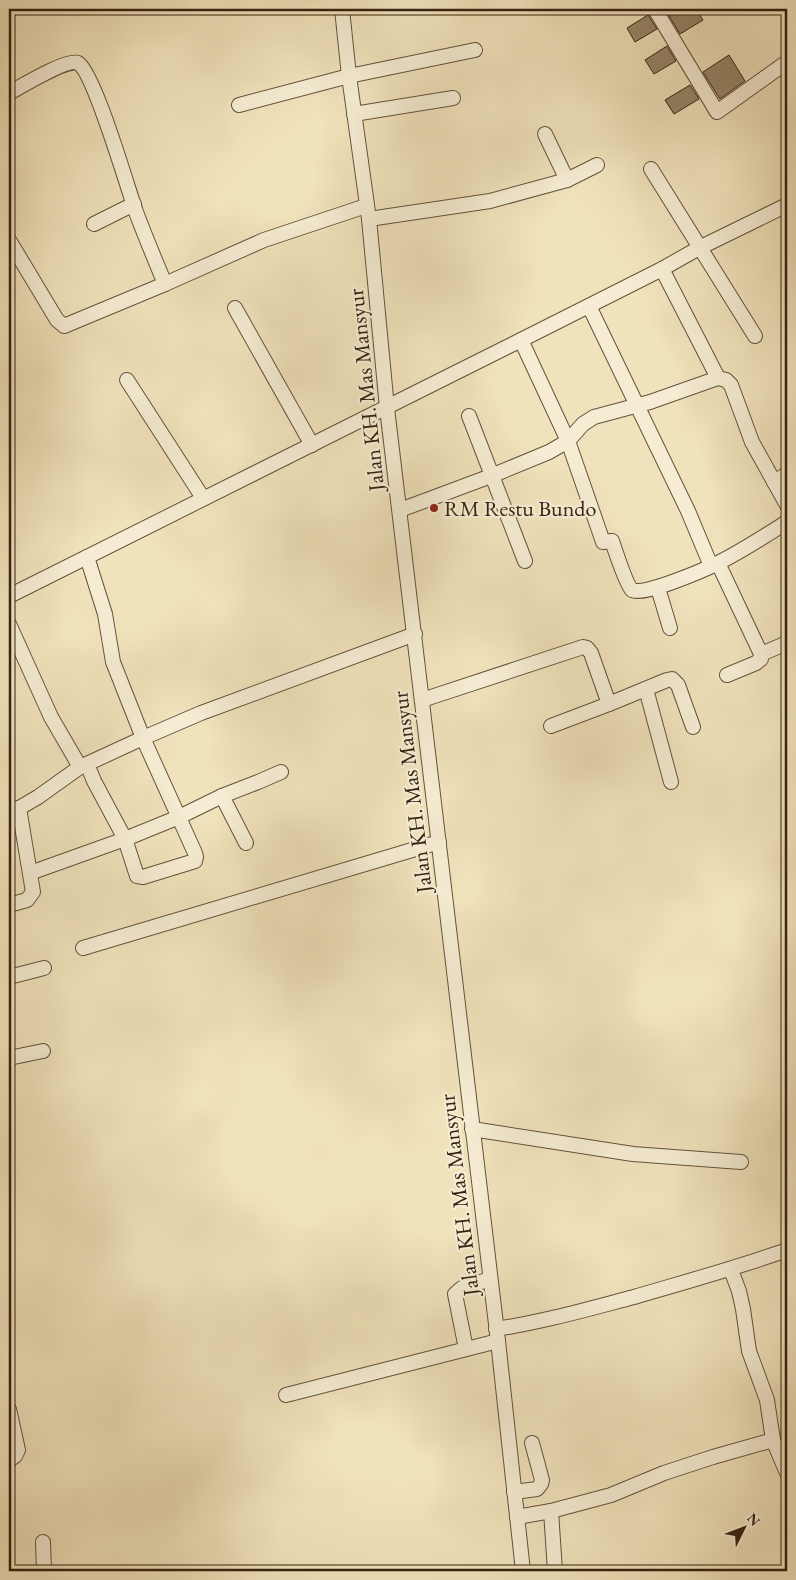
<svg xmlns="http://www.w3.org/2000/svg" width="796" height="1580" font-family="'EB Garamond',serif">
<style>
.building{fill:#968669;stroke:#342211}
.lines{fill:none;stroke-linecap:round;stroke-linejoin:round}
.minor-casing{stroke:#63523c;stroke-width:16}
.minor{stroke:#f5ecd3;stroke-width:14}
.poi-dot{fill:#8f2418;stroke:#f5ecd3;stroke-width:2}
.labels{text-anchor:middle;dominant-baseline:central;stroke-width:4.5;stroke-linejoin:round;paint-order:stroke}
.street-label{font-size:22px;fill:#342211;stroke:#f5ecd3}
.poi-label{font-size:22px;fill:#342211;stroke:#f5ecd3;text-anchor:start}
</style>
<rect width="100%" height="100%" fill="#f0e2bb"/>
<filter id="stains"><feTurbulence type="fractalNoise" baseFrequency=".004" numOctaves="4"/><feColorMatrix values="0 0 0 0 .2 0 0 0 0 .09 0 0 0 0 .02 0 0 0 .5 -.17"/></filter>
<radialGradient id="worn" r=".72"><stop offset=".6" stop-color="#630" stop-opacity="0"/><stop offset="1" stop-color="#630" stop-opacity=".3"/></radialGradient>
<g class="building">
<polygon points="665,9 696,9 703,20 680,34"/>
<polygon points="648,15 657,29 635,42 627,28"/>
<polygon points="667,46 676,61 654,74 645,60"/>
<polygon points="729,55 745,81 720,99 703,72"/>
<polygon points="690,85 699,99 674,114 665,100"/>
</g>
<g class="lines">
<defs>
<g id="minor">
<polyline points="342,9 349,76 369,219 387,408 498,1341 523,1571"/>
<polyline points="656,11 717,112 787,62"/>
<path d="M9 93C20 87 68 58 78 63 94 72 128 189 136 212 145 236 155 260 165 284"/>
<polyline points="239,105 349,76 475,50"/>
<polyline points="354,114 453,98"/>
<polyline points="545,134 567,180"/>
<polyline points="651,169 755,336"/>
<polyline points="369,219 490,201 567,180 597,165"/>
<polyline points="94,224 134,204"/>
<polyline points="9,240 57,320 64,326 165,284 264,240 366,206"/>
<polyline points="662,269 718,378"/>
<polyline points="589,306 688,511 711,566"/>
<polyline points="235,308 312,445"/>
<path d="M521 340 568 441 603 542 612 541C615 550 627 586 632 590 642 597 706 569 718 563 742 551 765 536 787 522"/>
<polyline points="127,380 203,498"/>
<polyline points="469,416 525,561"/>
<polyline points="774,482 787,474"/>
<polyline points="400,510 491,476 549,452 568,441 583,424 594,417 650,402 718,378 726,380 731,385 752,442 787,505"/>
<polyline points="718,563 761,654 761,659 756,663 727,675"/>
<polyline points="658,588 670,628"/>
<polyline points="9,596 521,340 662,269 699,248 787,205"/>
<polyline points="9,624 51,717 80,767"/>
<polyline points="761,654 787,643"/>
<polyline points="646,689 671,782"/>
<polyline points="422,700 583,647 587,648 591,653 609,704 667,680 672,679 678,685 693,727"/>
<polyline points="551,726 609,704"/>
<polyline points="87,764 94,781 125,839 137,876 143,877 195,861 196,857 195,853 143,738 113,662 105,614 87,557"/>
<polyline points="222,796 246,843"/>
<polyline points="9,814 38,797 80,767 143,738 201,713 415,634"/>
<polyline points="30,873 125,839 179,817 222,796 258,782 281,772"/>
<polyline points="9,905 27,900 33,892 19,808"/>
<polyline points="83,948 439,842"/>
<polyline points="9,977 44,968"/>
<polyline points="9,1058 43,1051"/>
<polyline points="472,1129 633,1154 741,1162"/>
<polyline points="731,1270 739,1291 743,1309 749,1351 767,1400 773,1440 787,1473"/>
<path d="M496 1329C543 1322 588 1309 634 1297 685 1282 736 1268 787 1250"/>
<polyline points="466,1349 455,1294 462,1288 490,1279"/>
<polyline points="286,1395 498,1341"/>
<polyline points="9,1409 18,1450 15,1456 9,1460"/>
<polyline points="514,1492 537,1489 541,1484 542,1480 532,1443"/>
<polyline points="551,1511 555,1571"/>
<polyline points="517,1517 551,1511 611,1495 664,1473 713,1457 773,1440"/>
<polyline points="43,1542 44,1571"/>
</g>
</defs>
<use href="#minor" class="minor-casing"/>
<use href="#minor" class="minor"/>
</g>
<circle class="poi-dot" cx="434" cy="508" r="5"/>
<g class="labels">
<g class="street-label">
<text transform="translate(366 390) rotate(-96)">Jalan KH. Mas Mansyur</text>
<text transform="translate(412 792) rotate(-97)">Jalan KH. Mas Mansyur</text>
<text transform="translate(459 1195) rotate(-97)">Jalan KH. Mas Mansyur</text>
</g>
<g class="poi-label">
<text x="444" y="508">RM Restu Bundo</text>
</g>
</g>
<rect width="796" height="1580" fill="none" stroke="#f0e2bb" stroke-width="30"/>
<rect x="10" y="10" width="776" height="1560" fill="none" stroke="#342211" stroke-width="2.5"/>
<rect x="15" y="15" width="766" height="1550" fill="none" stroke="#342211"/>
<g transform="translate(744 1528) rotate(48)" stroke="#f5ecd3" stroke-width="4" paint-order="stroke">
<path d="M0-4L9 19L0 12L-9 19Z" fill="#342211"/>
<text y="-8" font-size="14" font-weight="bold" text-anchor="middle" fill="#342211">N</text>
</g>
<rect width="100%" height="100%" filter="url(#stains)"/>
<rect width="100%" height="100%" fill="url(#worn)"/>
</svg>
